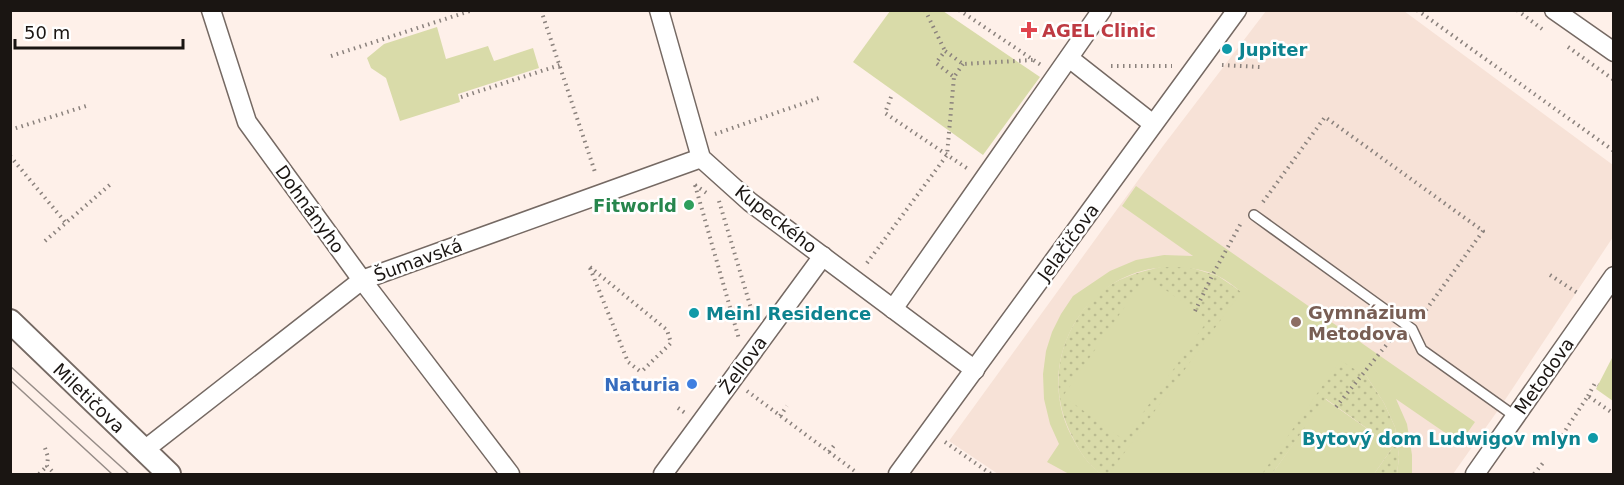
<svg xmlns="http://www.w3.org/2000/svg" width="1624" height="485" font-family="'DejaVu Sans',sans-serif">
<style>
.built{fill:#f7e2d7}
.grass{fill:url(#grass-dots)}
.park{fill:#d9dba9}
.lines{fill:none;stroke-linecap:round;stroke-linejoin:round}
.service-casing{stroke:#756963;stroke-width:12}
.minor-casing{stroke:#756963;stroke-width:21}
.tertiary-casing{stroke:#756963;stroke-width:26}
.path{stroke:#8b827d;stroke-width:4;stroke-dasharray:1.5 4.5;stroke-linecap:butt}
.service{stroke:#fff;stroke-width:9}
.minor{stroke:#fff;stroke-width:18}
.tertiary{stroke:#fff;stroke-width:22}
.tram{stroke:#968c87;stroke-width:1.5}
.health-dot{fill:#e0444e;stroke:#fff;stroke-width:2}
.culture-dot{fill:#0f9aa8;stroke:#fff;stroke-width:2}
.leisure-dot{fill:#2e9e5b;stroke:#fff;stroke-width:2}
.education-dot{fill:#8d6e63;stroke:#fff;stroke-width:2}
.shop-dot{fill:#3f7fe0;stroke:#fff;stroke-width:2}
.labels{text-anchor:middle;dominant-baseline:central;stroke-width:5;stroke-linejoin:round;paint-order:stroke}
.health-label{font-size:18px;font-weight:bold;fill:#be3a42;stroke:#fff;text-anchor:start}
.culture-label{font-size:18px;font-weight:bold;fill:#0d838f;stroke:#fff;text-anchor:start}
.leisure-label{font-size:18px;font-weight:bold;fill:#27864d;stroke:#fff;text-anchor:end}
.street-label{font-size:18px;fill:#1a1512;stroke:#fff}
.education-label{font-size:18px;font-weight:bold;fill:#785e54;stroke:#fff;text-anchor:start}
.shop-label{font-size:18px;font-weight:bold;fill:#366cbe;stroke:#fff;text-anchor:end}
</style>
<defs>
<pattern id="grass-dots" width="8" height="8" patternUnits="userSpaceOnUse" patternTransform="scale(1.5)"><rect width="8" height="8" fill="#d9dba9"/><path d="M2 2h.1M6 6h.1" fill="none" stroke="#babb90" stroke-width="1.8" stroke-linecap="round"/></pattern>
</defs>
<rect width="100%" height="100%" fill="#fef0e9"/>
<polygon class="built" points="1266,11 1404,11 1613,165 1613,237 1501,406 1453,474 998,474 949,441 1163,146"/>
<path class="grass" d="M1161 267H1189L1218 276 1367 377 1384 403 1395 427 1399 457 1397 474H1374L1393 447 1326 399 1272 474H1101C1089 466 1079 451 1073 438 1049 393 1055 343 1088 304 1106 282 1133 273 1161 267Z"/>
<g class="park">
<polygon points="890,11 943,11 1040,77 983,155 853,62"/>
<polygon points="437,27 446,59 488,46 494,61 533,48 539,68 458,94 460,102 400,121 386,78 371,68 367,58 384,44"/>
<path d="M1136 186 1475 422 1460 443 1396 399 1407 424 1412 455V474H1397L1399 457 1395 427 1384 403 1367 377 1340 360 1262 474H1109L1241 292C1234 286 1226 280 1218 276 1205 270 1189 267 1174 267 1088 265 1032 359 1071 435 1078 449 1088 465 1101 474H1069L1047 462 1059 444 1050 424 1044 399 1043 374 1046 351 1052 332 1061 314 1073 296 1110 271 1136 260 1164 255 1193 256 1122 206Z"/>
<polygon points="1146,276 1208,320 1124,440 1063,396"/>
<polygon points="1613,356 1613,401 1596,389"/>
<polygon points="1325,399 1393,447 1374,474 1272,474"/>
</g>
<g class="lines">
<defs>
<polyline id="service" points="1254,215 1412,329 1422,350 1516,417"/>
<g id="minor">
<polyline points="211,10 247,122 362,280 510,474"/>
<polyline points="659,10 701,158 750,202 975,370"/>
<polyline points="1554,10 1614,52"/>
<polyline points="1069,58 1153,124"/>
<polyline points="893,309 1102,10"/>
<polyline points="143,451 362,280 701,158"/>
<polyline points="663,474 823,256"/>
<polyline points="898,474 1237,10"/>
<polyline points="1475,474 1614,276"/>
</g>
<polyline id="tertiary" points="10,321 169,474"/>
</defs>
<use href="#service" class="service-casing"/>
<use href="#minor" class="minor-casing"/>
<use href="#tertiary" class="tertiary-casing"/>
<g class="path">
<polyline points="541,10 596,175"/>
<polyline points="925,10 945,51"/>
<polyline points="959,10 1041,65"/>
<polyline points="1417,10 1614,151"/>
<polyline points="1517,10 1542,29"/>
<polyline points="1568,47 1614,80"/>
<polyline points="331,56 473,10"/>
<polyline points="963,64 954,77 936,63 945,51 963,64 1033,60"/>
<polyline points="1222,65 1260,67"/>
<polyline points="1111,66 1172,66"/>
<polyline points="461,97 560,65"/>
<polyline points="891,97 885,113 968,169"/>
<polyline points="10,130 86,106"/>
<polyline points="715,134 822,97"/>
<polyline points="10,156 66,223"/>
<polyline points="695,185 708,194"/>
<polyline points="695,185 739,339"/>
<polyline points="719,201 753,315 752,318"/>
<polyline points="1263,202 1325,117 1483,231 1421,317"/>
<polyline points="45,241 113,182"/>
<polyline points="867,263 947,155 954,77"/>
<polyline points="590,267 667,330 671,343 641,372"/>
<polyline points="590,268 628,362 641,372"/>
<polyline points="1550,275 1579,294"/>
<polyline points="1195,311 1213,274 1241,223"/>
<polyline points="747,391 856,472"/>
<polyline points="1588,396 1595,383 1598,385"/>
<polyline points="1336,407 1396,333"/>
<polyline points="678,408 685,413"/>
<polyline points="780,416 787,406"/>
<polyline points="1559,440 1588,396 1614,414"/>
<polyline points="945,442 991,474"/>
<polyline points="45,448 48,457 47,466 55,474"/>
<polyline points="829,452 836,443"/>
<polyline points="39,474 47,466"/>
<polyline points="1534,474 1543,463"/>
</g>
<use href="#service" class="service"/>
<use href="#minor" class="minor"/>
<use href="#tertiary" class="tertiary"/>
<g class="tram">
<polyline points="10,366 129,474"/>
<polyline points="10,380 112,474"/>
</g>
</g>
<path class="health-dot" d="M1026 21h6v6h6v6h-6v6h-6v-6h-6v-6h6z"/>
<g class="culture-dot">
<circle cx="1227" cy="49" r="6"/>
<circle cx="694" cy="313" r="6"/>
<circle cx="1593" cy="438" r="6"/>
</g>
<circle class="leisure-dot" cx="689" cy="205" r="6"/>
<circle class="education-dot" cx="1296" cy="322" r="6"/>
<circle class="shop-dot" cx="692" cy="384" r="6"/>
<g class="labels">
<g class="health-label">
<text x="1042" y="30">AGEL Clinic</text>
</g>
<g class="culture-label">
<text x="1239" y="49">Jupiter</text>
<text x="706" y="313">Meinl Residence</text>
<text x="1581" y="438" text-anchor="end">Bytový dom Ludwigov mlyn</text>
</g>
<g class="leisure-label">
<text x="677" y="205">Fitworld</text>
</g>
<g class="street-label">
<text transform="translate(310 209) rotate(54)">Dohnányho</text>
<text transform="translate(776 219) rotate(38)">Kupeckého</text>
<text transform="translate(1068 242) rotate(-54)">Jelačičova</text>
<text transform="translate(418 260) rotate(-20)">Šumavská</text>
<text transform="translate(743 365) rotate(-54)">Žellova</text>
<text transform="translate(1544 376) rotate(-55)">Metodova</text>
<text transform="translate(89 398) rotate(44)">Miletičova</text>
</g>
<g class="education-label">
<text x="1308" y="312">Gymnázium<tspan x="1308" dy="21">Metodova</tspan></text>
</g>
<g class="shop-label">
<text x="680" y="384">Naturia</text>
</g>
</g>
<rect width="1624" height="485" fill="none" stroke="#1a1512" stroke-width="24"/>
<path d="M15 39v9h168v-9" fill="none" stroke="#1a1512" stroke-width="3"/>
<text x="24" y="39" font-size="18" fill="#1a1512" stroke="#ffffff" stroke-width="4.5" paint-order="stroke">50 m</text>
</svg>
